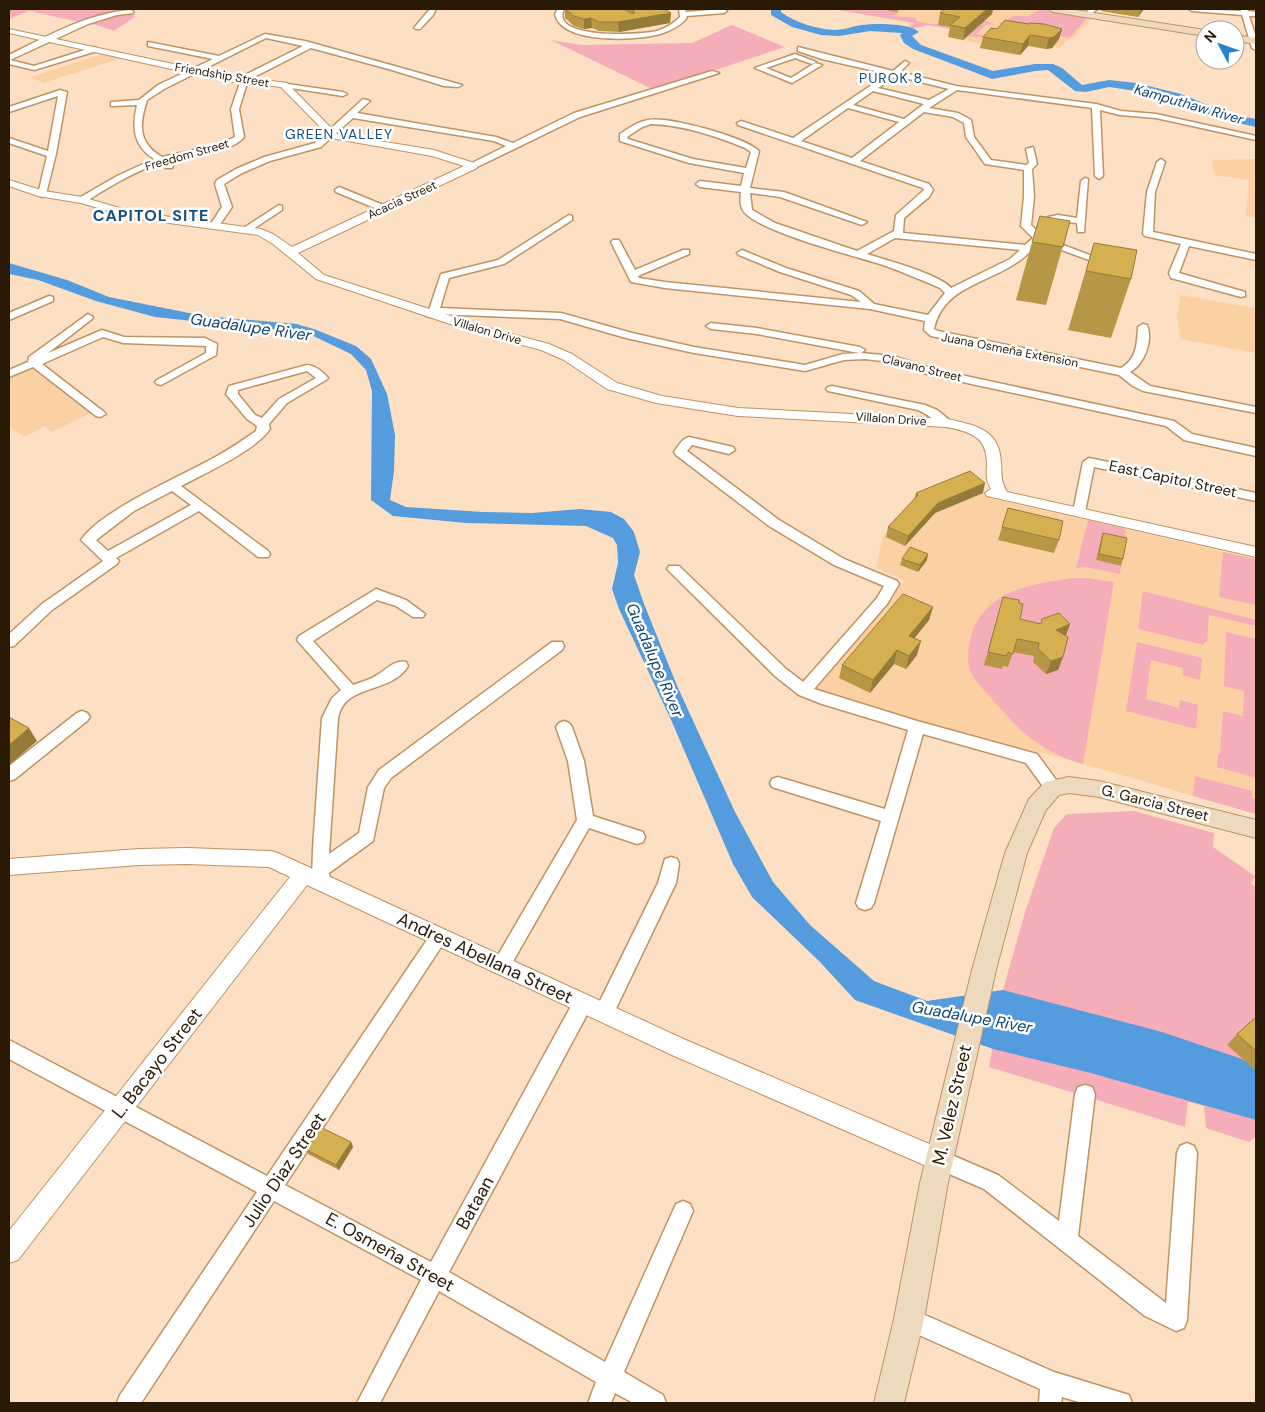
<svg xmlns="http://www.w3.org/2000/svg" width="1265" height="1412" font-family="'DM Sans',sans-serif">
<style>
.built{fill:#fbd1a4}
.green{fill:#f5adb9}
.water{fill:#549cdd}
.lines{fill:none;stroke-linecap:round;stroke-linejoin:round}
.river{fill:#549cdd;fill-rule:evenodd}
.minor-casing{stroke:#bf9363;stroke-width:3}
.tertiary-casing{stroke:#bf9363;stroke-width:2}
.secondary-casing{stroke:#bf9363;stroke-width:2}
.minor{fill:#fff;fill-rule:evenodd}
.tertiary{fill:#fff;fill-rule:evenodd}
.secondary{fill:#edd9be;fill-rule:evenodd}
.wall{fill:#b79746}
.shaded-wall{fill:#957b39}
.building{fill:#d5b051;stroke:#957b39}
.labels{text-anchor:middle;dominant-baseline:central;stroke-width:5;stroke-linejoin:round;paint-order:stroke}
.far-street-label{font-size:12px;fill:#2a1905;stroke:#fff}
.far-neighbourhood-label{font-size:14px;letter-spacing:1px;fill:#134f7f;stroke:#fff}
.far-water-label{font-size:14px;font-style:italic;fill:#114570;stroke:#fff}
.street-label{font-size:15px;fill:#2a1905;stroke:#fff}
.far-district-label{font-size:16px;font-weight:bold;letter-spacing:1px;fill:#134f7f;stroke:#fff}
.water-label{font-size:16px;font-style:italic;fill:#114570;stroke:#fff}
.near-street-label{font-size:18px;fill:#2a1905;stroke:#fff}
</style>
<rect width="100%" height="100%" fill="#fde0c3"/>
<g class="built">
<polygon points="833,9 1094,9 1089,13 1093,18 1074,37 1066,41 1060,48 1053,47 1046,49 1028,46 1020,55 978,48 982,44 948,37 955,30"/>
<polygon points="103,54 122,58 43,83 31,77"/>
<polygon points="1256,159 1256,218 1246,216 1249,180 1214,175 1212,160"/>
<polygon points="1180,295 1256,308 1256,353 1180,339 1177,317"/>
<polygon points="32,367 93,412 52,432 45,426 25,437 9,426 9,377"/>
<polygon points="968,479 989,498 1256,559 1256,814 1059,757 993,742 807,690 904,580 876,568 883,536 911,504"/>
</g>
<g class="green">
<polygon points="9,9 121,9 84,23 29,11 9,19"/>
<path d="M833 9H880L899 12 894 16 917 18 915 20C935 29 963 21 986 21L993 23V25L987 24 976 34 993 38 962 36 956 30 928 25 912 29 908 27 914 23Z"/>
<polygon points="1039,10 1044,10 1088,17 1070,38 999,24 1000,23 1004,23 1013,16 1028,16"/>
<polygon points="125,13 136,16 114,31 90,23 116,14"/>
<polygon points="732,25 785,47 657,89 652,89 551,40 581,45 692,43"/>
<polygon points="1088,520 1126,529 1124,544 1096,560 1121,566 1120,574 1085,567 1076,568"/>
<polygon points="1223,552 1256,559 1256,605 1219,597"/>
<path d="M1072 578H1089L1114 582 1083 764C1045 753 1025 736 999 707 992 698 974 681 970 671 967 661 968 647 971 637 983 591 1031 584 1072 578Z"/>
<polygon points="1143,591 1256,620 1256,626 1209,615 1207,642 1204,642 1204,645 1138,629"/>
<polygon points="1226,632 1256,639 1256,778 1217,767 1218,754 1220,754 1223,711 1243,716 1244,691 1224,686"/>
<polygon points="1137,642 1202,658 1200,680 1182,675 1183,668 1151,660 1146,699 1179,708 1180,700 1198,705 1196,729 1126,711"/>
<polygon points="1195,776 1252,791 1252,798 1256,799 1256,814 1193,796"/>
<polygon points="1134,811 1214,833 1213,847 1255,876 1251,884 1256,887 1256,1020 1228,1045 1242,1059 1256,1077 1256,1136 1249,1142 1206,1128 1204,1106 1188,1102 1185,1127 989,1067 1003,990 1025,912 1054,828 1067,814"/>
</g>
<polygon class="water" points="9,263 67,280 109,297 204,316 296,324 314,329 356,346 371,359 387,394 395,435 394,471 390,500 406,507 483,512 532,513 580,509 611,512 624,519 634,532 640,552 634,575 644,604 678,688 735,812 773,882 810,925 874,981 927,1001 1003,990 1162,1032 1242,1059 1256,1068 1256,1120 1091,1073 993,1049 855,1000 820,962 752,897 733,864 672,722 619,609 612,589 618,563 617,545 613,538 586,526 466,523 393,516 371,500 372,391 366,370 351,354 307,333 155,317 96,301 38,280 9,274"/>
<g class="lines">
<path class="river" d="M771 9H781V12C796 23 816 29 835 30 844 30 853 26 862 25 875 23 910 23 919 32L912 36 921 45 993 71 1035 64H1053L1062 68 1082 85 1109 80 1136 83 1181 94 1230 114 1256 119V127L1221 119 1173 100 1136 91 1109 87 1086 92 1075 91 1048 70 1035 71 992 79 913 49 904 43 900 35 902 33 870 31 839 36 821 35 792 27 771 15Z"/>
<defs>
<g id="minor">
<polygon points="430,9 436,9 433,15 420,29 416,29 414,28"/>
<path d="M558 9H564C549 40 641 35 657 31 666 28 673 24 680 17L679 9H685L686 12 724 9 727 11 724 13 687 16 686 19C679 26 672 30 663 33 640 41 561 45 555 14Z"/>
<polygon points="1090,9 1097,9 1090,15 1086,15 1085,14"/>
<polygon points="1189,9 1241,11 1241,9 1247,9 1248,11 1256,12 1256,16 1249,16 1256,37 1256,50 1252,48 1242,15 1192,11"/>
<path d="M131 10 133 11V13L117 15 88 24 10 60 34 66 94 47 98 49 97 51 34 70 9 64V55C48 36 87 13 131 10Z"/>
<path d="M265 34 305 41 462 85 458 87 444 86 392 70 311 48 248 80 239 109 244 137C231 154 188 154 168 160L173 166 172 168H166L160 163C133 172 109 187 85 202H79V198L117 176 154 159C133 146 132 127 137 105L114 106H111V102L139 100 158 85 213 59 148 46V42L219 56ZM266 38 303 46 237 79V83H240L231 109 235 137 217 145 162 157C138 143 139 125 147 100L164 89Z"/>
<path d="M798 47 893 71 905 61 909 63 900 72 956 86 1096 104 1121 111 1156 114 1256 136V140L1156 118 1120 115 1100 110 1103 176 1099 179 1095 176 1092 108 957 90 929 108 958 113 971 120 974 137 991 160 1026 165 1029 163 1026 149 1033 147 1037 164 1032 169 1034 197 1031 225 1039 233 1045 228 1048 217 1058 215 1077 218 1081 181 1085 178 1088 179 1084 232H1078L1077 223 1055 221 1054 229 1045 238 1113 264 1108 267 1105 266 1040 242C1032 249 1025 258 1016 263 987 283 942 288 934 329L938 331 1121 368C1137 359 1137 343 1138 327L1143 324 1147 325C1153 340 1145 364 1130 372L1150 386 1256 407V413L1143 391 1133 386 1119 375 931 336 924 330 925 321 870 309 665 288 631 282 611 242 613 240H619L635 270 683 250H689V254L638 276 639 278 665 282 861 302 851 295 780 272 739 255 737 253 742 250 786 268 859 291 874 304 928 315 945 293 940 288C921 280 901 271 880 264 851 255 764 233 745 213 740 208 740 199 741 192L700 187 696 184 700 181 741 186 744 173 689 163 620 141V134C629 128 637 122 648 120 668 116 745 137 759 151L750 188 784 192 867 222 862 225 859 224 780 197 750 193 752 210 775 223 857 251 894 231 896 215 924 190 923 188 738 125 737 123 741 121 793 138 888 74 822 59 798 51ZM896 76 949 89 929 100 878 88ZM873 91 924 104 904 119 853 105ZM848 108 899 122 852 158 801 141ZM924 112 953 117 964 123 966 137 985 164 1024 170V197L1021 226 1033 238 1025 245 903 233 904 218 929 197 933 190 929 184 860 161ZM651 124C683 125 716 136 745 148L751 152 746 168 693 159 628 139 627 137 642 127ZM895 238 1020 250 1010 259 951 288C939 274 886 260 867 254Z"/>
<polygon points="795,54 816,62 812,64 795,58 766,68 791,78 815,63 822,65 792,83 755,68"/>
<polygon points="712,71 719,73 580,117 473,169 470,168 470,164 506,146 494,141 353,118 321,147 270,161 242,173 224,184 232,207 218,227 215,228 210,225 222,207 215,184 217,180 236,169 264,157 315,143 363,99 370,101 357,113 496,137 513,143 574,113"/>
<polygon points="281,83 343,92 347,94 343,96 284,87 280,85"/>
<polygon points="60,90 67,92 56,154 46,194 42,197 38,194 47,156 9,143 9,138 48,151 58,96 9,112 9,107"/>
<polygon points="1161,159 1165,162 1155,192 1153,232 1256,254 1256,260 1189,246 1179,273 1245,292 1245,296 1241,297 1171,278 1169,273 1181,244 1145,236 1143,234 1147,192 1157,162"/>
<polygon points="339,187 388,207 390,209 388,211 382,211 336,192 335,190"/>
<polygon points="279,205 282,206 282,210 250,231 247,232 242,229"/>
<polygon points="569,215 572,216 572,220 504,264 449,278 440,308 561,313 632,333 694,347 805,365 843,354 859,353 757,334 711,329 706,326 711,323 757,328 860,347 865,350 861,353 893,356 933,369 1174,421 1192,434 1256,448 1256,456 1184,440 1166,426 930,375 891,362 865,359 844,360 805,371 694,353 626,338 560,319 436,314 430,317 426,316 425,314 429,310 441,274 498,260"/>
<polygon points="49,296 53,297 53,301 9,320 9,313"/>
<polygon points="88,314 93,317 92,319 48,353 102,330 124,337 205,338 217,344 216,355 161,385 157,384 155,382 157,380 206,353 206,346 123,343 103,337 42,364 104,412 106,414 100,417 96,416 33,367 9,377 9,370 28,362 29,357"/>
<path d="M307 365C316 366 322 371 328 378L326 380 287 403 269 424 270 429C255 451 205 473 181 486L268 551 270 554 268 557H258L199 511 116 558 119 561 117 564 52 610 14 646 9 647V634L42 604 103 561 81 540C101 510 184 475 217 456 230 449 243 440 256 431L257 426 247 419 226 394 229 386ZM307 371 316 378 279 399 262 418 255 415 238 394V390ZM172 491 191 505 108 551 96 540 134 511Z"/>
<path d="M832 386 925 405 937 410 953 423 947 427C938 424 928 414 918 410L828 391 826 389 828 387Z"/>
<path d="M689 437 733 447 735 450 729 454 692 445 687 451 779 520 844 559 897 581 899 584 887 604 814 689 917 721 1037 754 1059 784 1061 788 1059 792 1053 794 1047 792 1026 763 923 734 874 903 871 908 865 910 859 908 856 903 881 821 772 787 770 783 772 779 778 777 885 809 908 730 822 704 799 695 775 676 667 569 669 566H679L785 668 803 682 877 598 884 586 834 565 769 526 676 455 674 452C678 446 682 439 689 437Z"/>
<polygon points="1089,458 1256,493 1256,501 1094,467 1085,512 1079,516 1073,512 1083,462"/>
<path d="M376 589 406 600 425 614 423 617H413L396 606 377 600 313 641 353 685C361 682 370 680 377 675 386 670 395 659 406 662L408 666C395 689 359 686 344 704 341 708 339 713 338 718L329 854 359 833 368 787 379 770 552 642H562L564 646 562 650 391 778 384 788 373 841 329 873 330 882 327 887 321 889 315 887 312 882 313 848 322 718 332 698 341 690 297 640 299 636Z"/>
<polygon points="82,711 87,713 90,717 87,721 15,779 9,781 9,766 77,713"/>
<polygon points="564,721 569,723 572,727 584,761 593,816 643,832 645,837 643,842 637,844 589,828 507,972 501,974 495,972 492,966 495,960 577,820 568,761 556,727 559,723"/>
<polygon points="671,857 677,859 679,864 676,883 611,1019 604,1022 597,1019 595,1013 597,1007 658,883 665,859"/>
<polygon points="439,928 445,931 448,936 445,941 285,1185 431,1262 576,997 583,995 590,997 592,1003 590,1009 449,1272 605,1362 676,1204 683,1201 690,1204 693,1211 624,1372 663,1395 666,1403 633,1403 615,1393 611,1403 588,1403 596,1382 439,1291 380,1403 357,1403 421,1280 274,1201 141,1403 117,1403 120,1395 257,1192 9,1059 9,1040 267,1176 433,931"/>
<polygon points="1085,1085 1092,1087 1095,1094 1078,1236 1166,1303 1177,1153 1180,1146 1187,1143 1194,1146 1197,1153 1187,1320 1184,1328 1176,1331 1145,1316 984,1189 933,1167 930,1160 933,1153 940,1150 998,1175 1059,1221 1075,1094 1078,1087"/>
<polygon points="909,1308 1054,1372 1129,1395 1132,1403 1082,1403 1062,1397 1061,1403 1039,1403 1040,1389 901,1327 898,1319 901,1311"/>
</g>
<g id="tertiary">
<path d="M9 29 225 75 287 83 337 134 434 150 477 164V168L298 253 324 275 482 326 549 344 572 354 617 383 662 396 738 408 947 419C975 425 1000 429 1001 463 1002 476 1000 479 1007 492L1256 547V557L987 496 985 493 991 489C985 479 987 473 987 462 986 436 970 432 947 427L738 416 656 403 607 389 564 360 541 350 474 332 316 279 273 244 258 235 132 218 81 203 38 196 9 186V180L44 191 82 197 133 212 261 229 273 234 292 247 464 166 432 156 331 138 281 87 225 81 9 33Z"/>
<polygon points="187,848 271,851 278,853 688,1041 948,1152 952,1160 948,1168 940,1172 672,1055 307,885 18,1260 9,1263 9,1231 290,877 269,867 187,864 139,865 9,875 9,859 139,849"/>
</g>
<g id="secondary">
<polygon points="1048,9 1069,9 1205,30 1205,36 1053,12"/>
<polygon points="1235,35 1256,38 1256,44 1235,41"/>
<polygon points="1069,777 1099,781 1256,820 1256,838 1099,797 1069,793 1059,795 1046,810 1027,853 996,970 948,1183 924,1319 904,1403 874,1403 894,1319 920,1183 972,970 1005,853 1029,799 1045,782"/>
</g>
</defs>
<use href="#minor" class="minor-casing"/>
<use href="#tertiary" class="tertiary-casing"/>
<use href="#secondary" class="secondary-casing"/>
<use href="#minor" class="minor"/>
<use href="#tertiary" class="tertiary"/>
<use href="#secondary" class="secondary"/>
</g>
<g class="wall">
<polygon points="565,9 664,9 671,13 670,23 619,32 599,31 592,28 584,29 574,26 565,18"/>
<polygon points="880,9 900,9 897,12"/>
<polygon points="945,9 993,9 992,14 963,40 948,37 950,27 938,25 940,13"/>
<polygon points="1102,9 1144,9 1138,17 1101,11"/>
<polygon points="1028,24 1062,29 1059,39 1052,48 1046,49 1028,46 1020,55 980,48 983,37 997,29"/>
<polygon points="1070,221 1046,305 1016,300 1032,242"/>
<polygon points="1094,243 1131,279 1111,338 1068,330"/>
<polygon points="916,493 983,493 935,513 905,546 886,537 888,527 914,500"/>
<polygon points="1008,508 1059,540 1054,553 998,540"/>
<polygon points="1103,533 1123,559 1121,566 1096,560 1101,539"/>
<polygon points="902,559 927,560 918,572 900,565"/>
<polygon points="1003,597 1019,603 1020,619 1041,624 1042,619 1065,636 1063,657 1058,670 1046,674 1033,662 1034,656 1013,652 1008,667 1003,666 1002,669 984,665"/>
<polygon points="933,607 929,620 914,638 917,655 906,669 894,664 870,693 839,678 842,665"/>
<polygon points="1256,1017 1256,1071 1227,1045 1237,1034"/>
<polygon points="351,1142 353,1147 339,1170 308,1154 305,1149"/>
</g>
<g class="shaded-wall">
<polygon points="987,9 993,9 992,14 963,40 965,28"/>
<polygon points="1141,9 1144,9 1138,17"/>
<polygon points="671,13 670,23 619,32 618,22"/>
<polygon points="591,18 592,28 584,29 584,19"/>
<polygon points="1062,29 1059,39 1052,48 1046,49 1049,38"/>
<polygon points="1030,35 1028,46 1020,55 1023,44"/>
<polygon points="985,483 983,493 935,513 905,546 908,536 938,503"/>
<polygon points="928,554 927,560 918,572 920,565"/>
<polygon points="933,607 929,620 906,649 909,636"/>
<polygon points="1070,624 1065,638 1056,630"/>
<polygon points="921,641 917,655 906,669 909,656"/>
<polygon points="897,650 894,664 870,693 873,680"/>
<polygon points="1063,657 1058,670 1046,674 1051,661"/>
<polygon points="29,728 37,741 9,765 9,745"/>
<polygon points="351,1142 353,1147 339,1170 336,1165"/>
</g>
<g class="building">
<polygon points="565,9 623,9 633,14 635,12 631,9 664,9 671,13 618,22 599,22 591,18 584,19 574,16"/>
<polygon points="945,9 987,9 965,28 950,25 960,17 940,13"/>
<polygon points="1005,20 1028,24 1030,23 1044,24 1062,29 1054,37 1049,38 1030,35 1023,44 983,37 991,28 997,29"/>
<polygon points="1040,216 1070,221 1063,247 1032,242"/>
<polygon points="1094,243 1137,250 1131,279 1086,271"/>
<polygon points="970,471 985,483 938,503 908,536 888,527 918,495 916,493"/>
<polygon points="1008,508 1063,521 1059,540 1002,527"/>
<polygon points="1103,533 1127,538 1123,559 1099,554"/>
<polygon points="910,547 928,554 920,565 902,559"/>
<polygon points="903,594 933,607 909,636 921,641 909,656 897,650 873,680 842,665"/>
<polygon points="1003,597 1019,600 1019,603 1023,604 1020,619 1041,624 1042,619 1059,613 1070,624 1056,630 1068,637 1063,657 1051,661 1038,649 1039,643 1017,639 1013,654 1008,652 1006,656 988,652"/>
<polygon points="9,717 29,728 9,745"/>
<polygon points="1256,1017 1256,1051 1237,1034"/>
<polygon points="320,1127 351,1142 336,1165 305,1149"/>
</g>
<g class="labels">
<g class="far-street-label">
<text transform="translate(222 75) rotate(10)">Friendship Street</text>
<text transform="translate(187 155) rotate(-16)">Freedom Street</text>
<text transform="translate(402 200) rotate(-25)">Acacia Street</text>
<text transform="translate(487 331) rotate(16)">Villalon Drive</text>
<text transform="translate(1010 350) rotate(11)">Juana Osmeña Extension</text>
<text transform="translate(922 368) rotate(14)">Clavano Street</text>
<text transform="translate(891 419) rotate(4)">Villalon Drive</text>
</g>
<g class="far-neighbourhood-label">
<text x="891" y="78">PUROK 8</text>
<text x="339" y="134">GREEN VALLEY</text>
</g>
<g class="far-water-label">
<text transform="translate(1189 104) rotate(16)">Kamputhaw River</text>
</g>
<g class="street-label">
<text transform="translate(1173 479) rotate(12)">East Capitol Street</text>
<text transform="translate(1155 803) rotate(14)">G. Garcia Street</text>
</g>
<g class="far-district-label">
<text x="151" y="215">CAPITOL SITE</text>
</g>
<g class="water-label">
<text transform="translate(251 327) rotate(8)">Guadalupe River</text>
<text transform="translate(655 660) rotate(67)">Guadalupe River</text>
<text transform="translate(972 1017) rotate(10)">Guadalupe River</text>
</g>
<g class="near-street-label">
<text transform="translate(485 958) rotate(25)">Andres Abellana Street</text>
<text transform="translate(157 1063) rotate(-52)">L. Bacayo Street</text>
<text transform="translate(952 1105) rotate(-77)">M. Velez Street</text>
<text transform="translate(284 1170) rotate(-56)">Julio Diaz Street</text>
<text transform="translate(475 1203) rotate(-61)">Bataan</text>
<text transform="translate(390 1252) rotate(29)">E. Osmeña Street</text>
</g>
</g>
<rect width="1265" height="1412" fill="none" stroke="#2a1905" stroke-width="20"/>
<g transform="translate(1220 45) rotate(311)"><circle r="24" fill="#ffffff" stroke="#aaa39b"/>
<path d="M0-4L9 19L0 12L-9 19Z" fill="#2584d0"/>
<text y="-8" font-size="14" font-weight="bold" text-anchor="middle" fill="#2a1905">N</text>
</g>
</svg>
